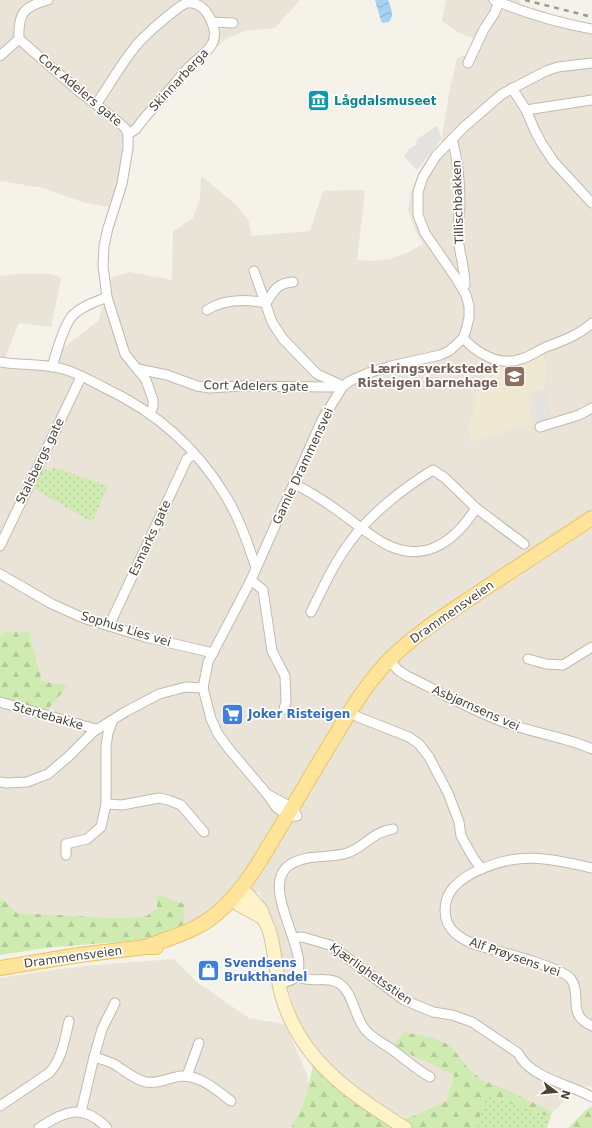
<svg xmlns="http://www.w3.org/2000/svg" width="592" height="1128" font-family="'DejaVu Sans',sans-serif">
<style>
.residential{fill:#eae4d8}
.education{fill:#efe8d3}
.forest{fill:url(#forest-firs)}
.park{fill:url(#park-dots)}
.parking{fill:#e4e2de}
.water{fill:url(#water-waves)}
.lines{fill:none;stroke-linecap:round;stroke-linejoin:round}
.street-casing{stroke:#c1baac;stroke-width:11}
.secondary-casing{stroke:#d7c798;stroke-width:15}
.primary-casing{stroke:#e9c465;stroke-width:16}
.street{stroke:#fff;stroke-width:9}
.secondary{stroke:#fff3ca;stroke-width:13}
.primary{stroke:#ffe499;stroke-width:14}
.rail{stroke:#999;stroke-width:2.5;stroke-dasharray:5 5;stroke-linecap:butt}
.labels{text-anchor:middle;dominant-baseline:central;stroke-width:3.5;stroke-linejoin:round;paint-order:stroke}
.street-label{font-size:12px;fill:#4a4337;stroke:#fff}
.culture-label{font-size:12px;font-weight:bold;fill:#0d838f;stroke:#fff;text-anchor:start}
.education-label{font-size:12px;font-weight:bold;fill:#785e54;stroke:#fff;text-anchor:end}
.shop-label{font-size:12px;font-weight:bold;fill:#366cbe;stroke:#fff;text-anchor:start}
</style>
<defs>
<pattern id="forest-firs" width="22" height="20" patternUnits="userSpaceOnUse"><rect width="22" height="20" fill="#d0ebb1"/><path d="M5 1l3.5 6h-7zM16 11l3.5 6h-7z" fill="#b4cb99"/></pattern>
<pattern id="park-dots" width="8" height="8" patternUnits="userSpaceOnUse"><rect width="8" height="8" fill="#d0ebb1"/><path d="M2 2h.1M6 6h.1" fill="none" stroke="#b4cb99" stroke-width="1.8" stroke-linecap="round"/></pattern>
<pattern id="water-waves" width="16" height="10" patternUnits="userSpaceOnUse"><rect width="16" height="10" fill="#a5d2f3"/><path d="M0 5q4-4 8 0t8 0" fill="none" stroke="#88acc6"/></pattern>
</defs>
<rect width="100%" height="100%" fill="#f5f2ea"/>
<g class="residential">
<polygon points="0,0 300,0 275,28 245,31 226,39 206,57 169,95 143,111 125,152 118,209 82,202 43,188 0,181"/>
<polygon points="446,0 520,0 518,12 592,30 592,1086 571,1087 560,1106 552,1112 508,1090 482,1080 468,1068 451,1046 393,1046 454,1075 446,1101 409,1118 394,1113 352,1084 316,1054 300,1027 282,969 277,930 259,892 230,893 204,916 184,928 156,894 157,907 147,916 117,918 17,913 0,897 0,702 67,687 42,681 29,632 5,631 0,635 0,276 17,274 50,274 58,276 61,279 51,327 19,323 4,360 48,360 98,321 112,277 129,272 172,280 173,232 193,218 200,199 201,176 233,202 248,219 252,236 310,231 323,191 365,190 357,260 373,261 390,259 409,252 423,244 415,230 408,210 411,191 421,168 441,144 449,93 457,58 466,55 473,44 474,39 457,32 442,21"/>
<polygon points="174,959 198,983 249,1018 285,1024 306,1072 309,1085 296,1121 291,1128 0,1128 0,978 38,972 94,965"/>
</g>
<polygon class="education" points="541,352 547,367 544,388 533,391 528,394 532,423 470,443 468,425 476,405 474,398 493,362"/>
<g class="forest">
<polygon points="5,631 29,632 42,681 68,686 42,716 0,702 0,635"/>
<polygon points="156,894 184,904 184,928 139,940 45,948 0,955 0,897 17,913 117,918 147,916 157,907"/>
<path d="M404 1032 434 1038 451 1046 468 1068 482 1080 508 1090 552 1112 547 1128H291C303 1109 309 1086 313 1065L343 1092 369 1113 409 1118 446 1101 454 1075 392 1046Z"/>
<polygon points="592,1106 592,1128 568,1128 586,1110"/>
</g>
<g class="park">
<polygon points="53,467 108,486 92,522 33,488 42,469 52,471"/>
<polygon points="486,1095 550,1117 546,1128 477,1128"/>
</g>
<g class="parking">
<polygon points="437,126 442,139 417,170 404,156 409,149 416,145 417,139"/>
<polygon points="547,390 551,420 536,422 534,392"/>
</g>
<path class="water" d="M375 0H388C391 9 395 14 389 22L383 23 381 21Z"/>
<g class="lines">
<defs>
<g id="street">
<path d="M48 0C23 7 18 13 19 39L81 93 115 119 125 128 128 134V148L122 184 108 228 104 246 103 266 107 297 125 354 146 380 153 400V407L150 413"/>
<path d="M494 0C525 13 559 23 592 29"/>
<polyline points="212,22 233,23"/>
<polyline points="0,56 19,39"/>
<polyline points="468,63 484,29 494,14 499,2"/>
<polyline points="512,88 526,110 535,131 542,144 554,162 592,203"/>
<path d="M97 103C111 83 123 60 140 41 149 32 159 23 169 15 175 11 180 5 187 3 205 0 219 28 213 42 209 52 197 59 190 66 181 75 174 85 166 94 156 105 145 116 136 129L128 134"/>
<polyline points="526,110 592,100"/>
<path d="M452 139C458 160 460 181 460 203 460 214 457 225 458 236 459 253 465 268 465 285L462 288"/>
<polyline points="254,271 272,322 283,339 317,374 343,386"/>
<path d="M207 310C224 299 246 299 266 303 274 291 277 283 293 282"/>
<path d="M463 338C477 353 499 367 521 359 529 357 537 351 546 347 562 341 579 335 592 323"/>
<path d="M0 362C21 366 43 363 63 369 78 373 91 381 105 388 156 412 196 447 225 495 239 517 248 544 256 568"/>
<path d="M52 367C56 353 64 324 73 315 82 306 95 302 107 297"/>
<polyline points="138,369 167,375 197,386 210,388 241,386 331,387 343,386"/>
<polyline points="540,427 579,415 592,408"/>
<path d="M294 484C311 492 326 502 341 513 357 524 374 540 392 547 429 562 457 538 476 508"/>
<polyline points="0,546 81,377"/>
<polyline points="0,574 52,604 83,618 145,637 213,653"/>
<polyline points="251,580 263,590 272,651 285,676 286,701 284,709"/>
<path d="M311 612C323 588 334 563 350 542 369 515 405 487 433 470L445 478 476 508 524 544"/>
<polyline points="109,626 187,459 194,454"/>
<polyline points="528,659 546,664 563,665 592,647"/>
<path d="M389 660 398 670 407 676C438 691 469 709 501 721 531 733 563 736 592 749"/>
<polyline points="0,702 96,729"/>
<polyline points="349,712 358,717 409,737 419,744 429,757 448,793 459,822 461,836 474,859 482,869"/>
<polyline points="0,782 7,783 27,782 48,774 69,756 93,732 125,712 159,694 186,687 203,688"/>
<polyline points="267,794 293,808 297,816 288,816 276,807 267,794 229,749 218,734 211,719 203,688 208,662 251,580 322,420 343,386 350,381 368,373 391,366 440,355 449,351 458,343 463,338 466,330 469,318 469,306 466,295 456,278 425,233 418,215 418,192 423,177 436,156 464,127 502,94 546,71 558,67 592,63"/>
<polyline points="106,804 122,805 159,798 168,800 181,805 204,832"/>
<polyline points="66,855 66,844 87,839 101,827 106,804 106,746 108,733 113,720"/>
<path d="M592 868C565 862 537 855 510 860 492 864 471 871 457 884 443 896 440 920 455 933 461 939 469 942 476 945 494 950 562 967 571 979 580 992 572 1007 580 1017 582 1021 588 1024 592 1026"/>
<path d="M293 938 302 937 330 945 404 1000 433 1012 452 1015 472 1022 518 1053C530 1078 569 1084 592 1097"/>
<path d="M296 976C310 984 328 975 340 984 352 992 355 1016 364 1028 370 1037 381 1042 390 1048 404 1058 415 1069 430 1077"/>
<path d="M278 983C283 982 289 982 293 979 317 960 258 890 288 866 306 853 328 859 347 853 365 847 372 832 393 829"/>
<polyline points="94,1057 102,1029 115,1003"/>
<polyline points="187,1076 199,1043"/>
<path d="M0 1106 49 1073C62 1060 65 1038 69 1021"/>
<path d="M81 1112 94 1057C101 1059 108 1061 114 1064 124 1070 135 1080 146 1082 157 1084 166 1079 176 1077 197 1072 215 1089 231 1101"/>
<path d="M39 1128C64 1111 83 1103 107 1128"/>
</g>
<path id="secondary" d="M265 919 238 904 237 893 247 894C252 899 257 905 261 910 263 913 263 916 264 919 266 924 269 928 270 933 275 952 276 973 281 993 299 1060 350 1093 405 1128"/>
<g id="primary">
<path d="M146 947C171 937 194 932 215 915 240 895 257 866 273 839 295 804 315 768 337 733 352 707 368 682 389 660 415 634 447 614 478 593 516 568 554 543 592 518"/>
<polyline points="0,968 79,955 146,947 156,947"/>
</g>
</defs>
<use href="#street" class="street-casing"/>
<use href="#secondary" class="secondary-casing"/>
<use href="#primary" class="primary-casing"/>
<use href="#street" class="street"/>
<use href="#secondary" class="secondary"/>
<use href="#primary" class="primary"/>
<polyline class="rail" points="525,0 592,17"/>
</g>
<defs>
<symbol id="museum-square" viewBox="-11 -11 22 22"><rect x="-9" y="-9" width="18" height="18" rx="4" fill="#0f9aa8" stroke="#fff"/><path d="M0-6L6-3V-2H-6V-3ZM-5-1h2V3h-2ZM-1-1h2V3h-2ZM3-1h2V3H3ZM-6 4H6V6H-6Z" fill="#fff"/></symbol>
<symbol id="school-square" viewBox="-11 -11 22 22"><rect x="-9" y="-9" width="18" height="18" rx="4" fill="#8d6e63" stroke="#fff"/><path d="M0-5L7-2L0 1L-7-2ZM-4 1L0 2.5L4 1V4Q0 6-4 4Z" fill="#fff"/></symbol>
<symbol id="supermarket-square" viewBox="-11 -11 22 22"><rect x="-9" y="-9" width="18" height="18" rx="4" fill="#3f7fe0" stroke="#fff"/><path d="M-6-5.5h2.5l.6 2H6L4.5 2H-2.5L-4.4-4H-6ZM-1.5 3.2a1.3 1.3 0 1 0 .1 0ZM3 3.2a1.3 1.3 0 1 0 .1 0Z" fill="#fff"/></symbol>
<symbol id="shop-square" viewBox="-11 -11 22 22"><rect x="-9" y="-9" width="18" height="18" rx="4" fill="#3f7fe0" stroke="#fff"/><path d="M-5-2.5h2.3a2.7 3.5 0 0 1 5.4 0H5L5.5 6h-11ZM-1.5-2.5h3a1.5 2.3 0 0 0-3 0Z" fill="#fff"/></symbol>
</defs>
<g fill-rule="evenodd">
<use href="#museum-square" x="306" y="88" width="25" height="25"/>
<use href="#school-square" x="502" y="364" width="25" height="25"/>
<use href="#supermarket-square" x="220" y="702" width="25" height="25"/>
<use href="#shop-square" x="196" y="958" width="25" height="25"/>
</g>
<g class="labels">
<g class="street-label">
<text transform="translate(179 80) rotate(-47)">Skinnarberga</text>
<text transform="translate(80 90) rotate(40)">Cort Adelers gate</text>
<text transform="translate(458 202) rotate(-92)">Tillischbakken</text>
<text transform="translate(256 386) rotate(1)">Cort Adelers gate</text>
<text transform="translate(40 461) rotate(-64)">Stalsbergs gate</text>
<text transform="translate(303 466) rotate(-65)">Gamle Drammensvei</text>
<text transform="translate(150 538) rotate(-65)">Esmarks gate</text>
<text transform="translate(452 612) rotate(-35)">Drammensveien</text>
<text transform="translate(126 629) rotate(17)">Sophus Lies vei</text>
<text transform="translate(476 708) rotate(24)">Asbjørnsens vei</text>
<text transform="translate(48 716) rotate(16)">Stertebakke</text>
<text transform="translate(73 957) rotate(-8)">Drammensveien</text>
<text transform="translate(515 957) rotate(19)">Alf Prøysens vei</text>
<text transform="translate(371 974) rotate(35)">Kjærlighetsstien</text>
</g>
<g class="culture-label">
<text x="334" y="101">Lågdalsmuseet</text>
</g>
<g class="education-label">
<text x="498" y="369">Læringsverkstedet<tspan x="498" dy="14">Risteigen barnehage</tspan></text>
</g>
<g class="shop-label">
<text x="248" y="714">Joker Risteigen</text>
<text x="224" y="963">Svendsens<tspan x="224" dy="14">Brukthandel</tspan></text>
</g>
</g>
<g transform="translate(556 1092) rotate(106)" stroke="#ffffff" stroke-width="3" paint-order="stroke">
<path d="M0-3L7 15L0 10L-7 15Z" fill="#4a4337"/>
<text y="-6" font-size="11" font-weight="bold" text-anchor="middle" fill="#4a4337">N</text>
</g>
</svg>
